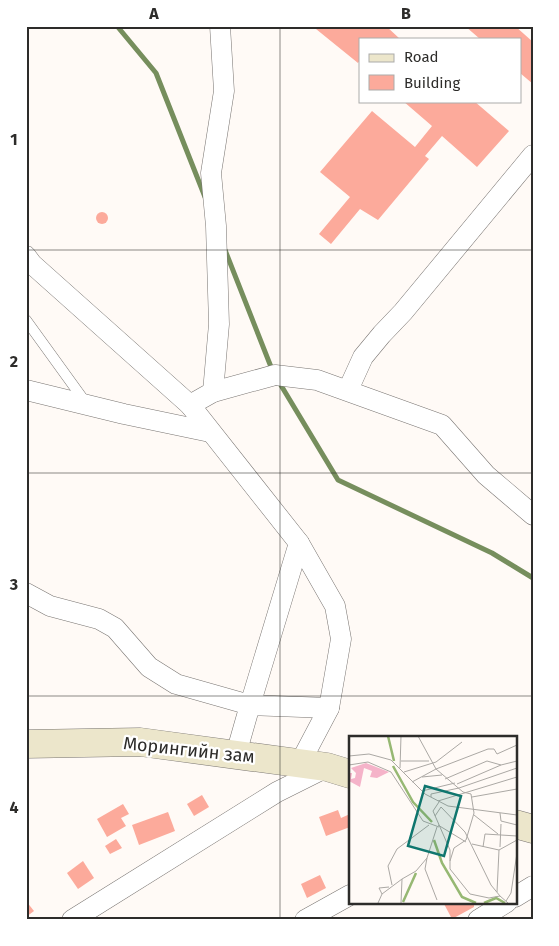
<svg xmlns="http://www.w3.org/2000/svg" width="559" height="946" font-family="'Fira Sans',sans-serif">
<style>
.lines{fill:none;stroke-linecap:round;stroke-linejoin:round}
.stream{stroke:#768e5d;stroke-width:5}
.building{fill:#fcaa9b}
.lane-casing{stroke:#797572;stroke-width:11}
.street-casing{stroke:#797572;stroke-width:21}
.secondary-casing{stroke:#797572;stroke-width:29}
.lane{stroke:#fff;stroke-width:10}
.street{stroke:#fff;stroke-width:20}
.secondary{stroke:#ece6cb;stroke-width:28}
.grid{fill:none;stroke:#2d2c2a;stroke-width:1;stroke-opacity:0.55}
.labels{text-anchor:middle;dominant-baseline:central;stroke-width:4.5;stroke-linejoin:round;paint-order:stroke}
.street-label{font-size:18px;fill:#2d2c2a;stroke:#fff}
.inset-river{fill:none;stroke:#96b873;stroke-width:2.5}
.inset-road{fill:none;stroke:#aba8a4;stroke-width:1}
.view{fill:#0f766e;fill-opacity:0.15;stroke:#0f766e;stroke-width:2.5}
.inset-edge{fill:none;stroke:#2d2c2a;stroke-width:2.5}
.neatline{fill:none;stroke:#2d2c2a;stroke-width:2}
.grid-label{font-size:16px;text-anchor:middle;font-weight:bold;fill:#2d2c2a}
</style>
<rect width="100%" height="100%" fill="#fffaf6"/>
<g class="lines">
<g class="stream">
<polyline points="117,26 156,73 205,197"/>
<polyline points="225,250 273,372"/>
<polyline points="279,382 338,480 492,553 533,578"/>
</g>
</g>
<g class="building">
<polygon points="318,26 386,26 400,39 360,39 360,60 358,63 316,29"/>
<polygon points="465,26 515,26 533,42 533,84 520,73 520,39 480,39"/>
<polygon points="403,101 474,101 509,131 477,167 442,136 425,156 429,159 378,220 360,209 331,244 319,234 350,197 320,172 372,111 415,147 432,126"/>
<circle cx="102" cy="218" r="6"/>
<polygon points="202,795 209,807 194,816 187,804"/>
<polygon points="123,804 129,814 121,818 126,826 107,837 97,819"/>
<polygon points="338,810 341,818 350,814 350,827 326,836 319,817"/>
<polygon points="168,812 175,831 139,845 132,825"/>
<polygon points="116,839 122,848 110,854 105,846"/>
<polygon points="83,861 94,878 78,889 67,873"/>
<polygon points="320,875 326,888 307,898 301,884"/>
<polygon points="26,901 34,911 26,917"/>
<polygon points="443,902 474,902 474,907 452,919"/>
</g>
<g class="lines">
<defs>
<polyline id="lane" points="26,320 86,403"/>
<g id="street">
<polyline points="26,256 32,264 190,405 299,543 335,606 341,639 329,708 300,763"/>
<polyline points="26,390 124,414 210,432"/>
<polyline points="348,390 363,357 382,334 403,312 533,155"/>
<polyline points="213,392 219,324 216,226 211,173 224,91 220,26"/>
<polyline points="190,405 213,392 275,375 317,380 442,425 486,475 533,515"/>
<polyline points="26,593 50,606 99,619 115,628 149,667 176,684 250,705 299,543"/>
<polyline points="236,754 250,705 329,708"/>
<polyline points="515,897 533,886"/>
<polyline points="72,920 277,792 327,767"/>
<polyline points="305,920 350,895"/>
<polyline points="478,920 507,902"/>
</g>
<g id="secondary">
<polyline points="26,744 140,742 327,767 350,774"/>
<polyline points="515,824 533,829"/>
</g>
</defs>
<use href="#lane" class="lane-casing"/>
<use href="#street" class="street-casing"/>
<use href="#secondary" class="secondary-casing"/>
<use href="#lane" class="lane"/>
<use href="#street" class="street"/>
<use href="#secondary" class="secondary"/>
</g>
<path class="grid" d="M280 26V920M26 250H533M26 473H533M26 696H533"/>
<g class="labels">
<g class="street-label">
<text transform="translate(189 750) rotate(6)">Морингийн зам</text>
</g>
</g>
<g transform="translate(349 736)">
<rect width="168" height="168" fill="#fffaf6"/>
<path d="M17 27 40 36 28 42 21 41 23 35 15 32 11 51 0 45V37H3L2 43 6 42 7 37 2 32Z" fill="#f5b3c9"/>
<path class="inset-river" d="M39 0 45 25M44 30 64 66 83 86M85 104 93 127 113 161 127 167M54 166 67 137M135 167 147 162 156 167"/>
<path class="inset-road" d="M69 0 87 33 139 13H145L148 18 168 9M0 20 20 18 42 24 76 58 99 70 168 79M52 25H80M0 29 19 26 42 36 74 85 90 91M51 32 52 0M55 36 87 26 113 6M73 41 93 39M96 43 138 25 152 29 168 25M63 46 87 33 114 56 122 58 125 77 117 104 105 112 101 125M108 48 152 29M73 55 106 47M82 61V58L110 52 168 32M123 61 168 53M89 65 168 41M90 66 84 75 101 114V133L121 158 140 162 151 160 159 167M151 77 152 85 168 89M125 79 149 98M86 80 92 71 116 96 142 149 151 160M89 89 117 106M123 108 150 114M134 111 136 98 168 100M151 111 152 88M78 122 76 133 88 164M43 149 39 130 48 113 80 89M148 156 150 114 168 104M33 158 30 152 40 151M157 165 162 157 168 117M29 167 33 158 53 143M52 167 53 143 67 135 78 122 88 91"/>
<path class="view" d="M76 50 112 60 95 120 59 110Z"/>
<rect width="168" height="168" class="inset-edge"/>
</g>
<rect width="559" height="946" fill="none" stroke="#ffffff" stroke-width="55"/>
<rect x="359" y="38" width="162" height="65" fill="#ffffff" stroke="#ababaa"/>
<rect x="369" y="54" width="25" height="8" fill="#ece6cb" stroke="#ababaa"/>
<text x="404" y="62" font-size="15" fill="#2d2c2a">Road</text>
<rect x="369" y="75" width="25" height="15" fill="#fcaa9b" stroke="#ababaa"/>
<text x="404" y="88" font-size="15" fill="#2d2c2a">Building</text>
<rect x="28" y="28" width="504" height="890" class="neatline"/>
<g class="grid-label">
<text x="154" y="19">A</text>
<text x="406" y="19">B</text>
<text x="14" y="145">1</text>
<text x="14" y="367">2</text>
<text x="14" y="590">3</text>
<text x="14" y="813">4</text>
</g>
</svg>
